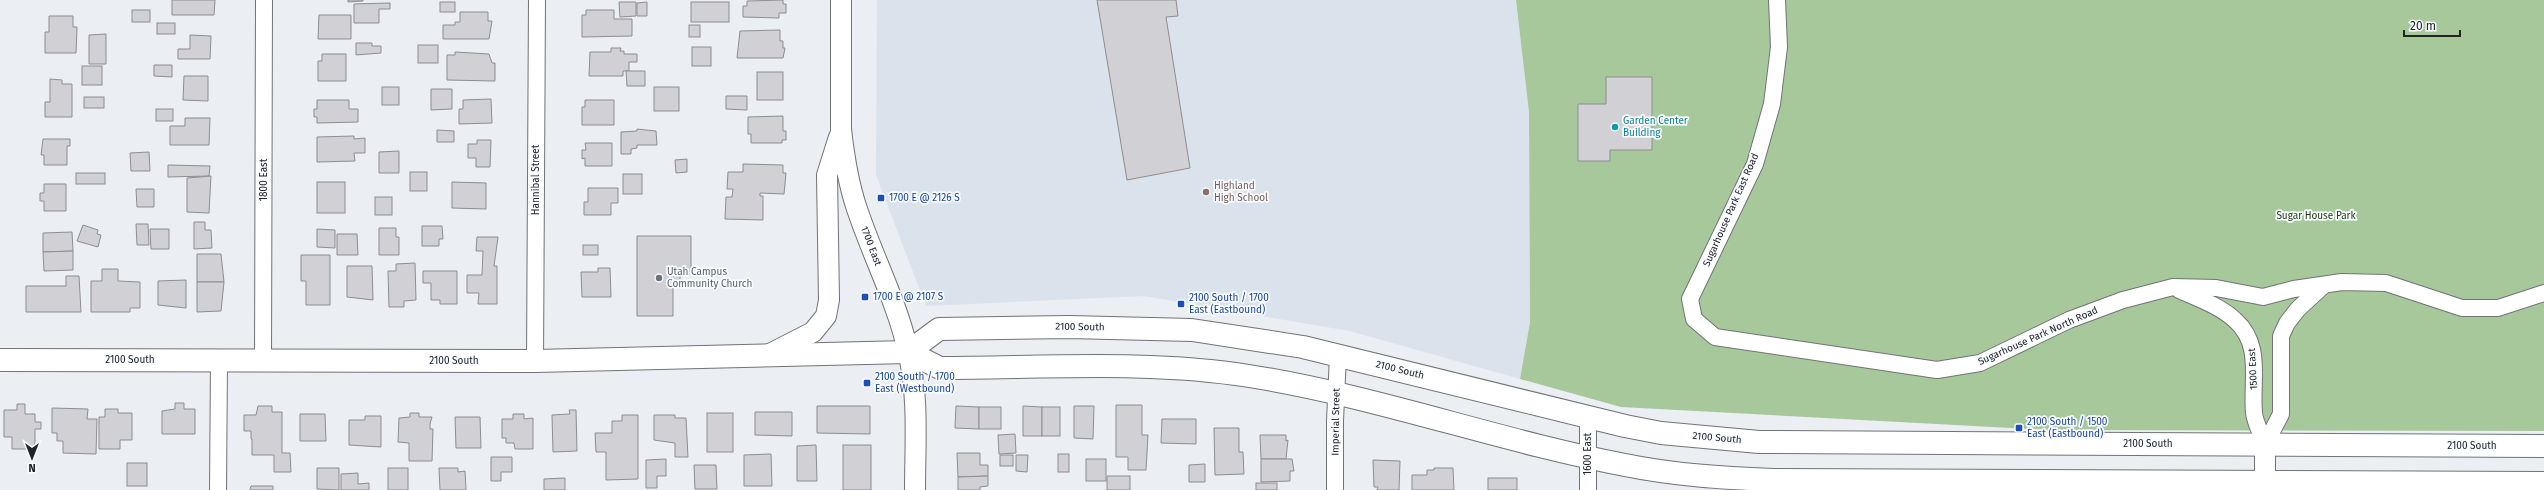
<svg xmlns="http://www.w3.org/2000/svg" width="2544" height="490" font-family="'Fira Sans',sans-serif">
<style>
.built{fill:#dae2ec}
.green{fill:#a7c89a}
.building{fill:#d1d0d4;stroke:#8e8d91}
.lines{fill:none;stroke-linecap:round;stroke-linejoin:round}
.minor-casing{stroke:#717376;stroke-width:18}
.tertiary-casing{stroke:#717376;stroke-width:22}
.secondary-casing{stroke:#717376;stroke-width:24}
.minor{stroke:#fff;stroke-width:16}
.tertiary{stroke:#fff;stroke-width:20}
.secondary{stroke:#fff;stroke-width:22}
.culture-dot{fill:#0f9aa8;stroke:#f8fbff;stroke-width:1.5}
.education-dot{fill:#8d6e63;stroke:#f8fbff;stroke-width:1.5}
.transit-dot{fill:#1a4fb4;stroke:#f8fbff;stroke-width:1.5}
.worship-dot{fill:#6b7280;stroke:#f8fbff;stroke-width:1.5}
.labels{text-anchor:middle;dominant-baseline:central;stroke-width:3.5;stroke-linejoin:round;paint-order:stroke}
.culture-label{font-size:10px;fill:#0d838f;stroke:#f8fbff;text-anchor:start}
.street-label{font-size:10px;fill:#232426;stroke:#f8fbff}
.education-label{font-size:10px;fill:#785e54;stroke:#f8fbff;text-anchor:start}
.transit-label{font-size:10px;fill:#164399;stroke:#f8fbff;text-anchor:start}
.park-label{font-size:10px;fill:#1b3909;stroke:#f8fbff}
.worship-label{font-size:10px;fill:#5b616d;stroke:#f8fbff;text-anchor:start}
</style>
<rect width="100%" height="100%" fill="#ebeef2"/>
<polygon class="built" points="877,0 1516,0 1529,112 1530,322 1520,379 1350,331 1144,296 926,306 876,175"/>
<polygon class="green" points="1516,0 2544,0 2544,431 2050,430 1621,407 1520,379 1530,322 1529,112"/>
<g class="building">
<polygon points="172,0 215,0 214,15 172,15"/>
<polygon points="348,0 363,0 363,1 348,2"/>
<polygon points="783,0 783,4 786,4 786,13 779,13 779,18 743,17 743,6 747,6 747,1"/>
<polygon points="1097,0 1176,0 1178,16 1166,17 1190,168 1127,180"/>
<rect x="440" y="2" width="15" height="10"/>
<polygon points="619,2 636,2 636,16 620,17"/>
<polygon points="647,2 647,16 637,16 637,3"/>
<rect x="691" y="2" width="38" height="20"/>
<polygon points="390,3 390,9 379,9 379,23 354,23 354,4"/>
<rect x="132" y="10" width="18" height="12"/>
<polygon points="586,10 614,10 614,19 632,19 632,36 582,37 582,15 586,15"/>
<polygon points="460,12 488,12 488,21 492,21 489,39 443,39 443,25 455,25 455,22 460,22"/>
<polygon points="319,15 351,15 351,39 318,39"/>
<polygon points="49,16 73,16 73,27 77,27 76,53 45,53 45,32 49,32"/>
<rect x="157" y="23" width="18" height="11"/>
<rect x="689" y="25" width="11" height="12"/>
<polygon points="780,30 780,41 783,41 783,48 785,48 783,58 737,58 740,31"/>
<polygon points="106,34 106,64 89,64 89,35"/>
<polygon points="190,35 211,36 210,59 178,59 178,49 190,49"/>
<polygon points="356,43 372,43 372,46 381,46 381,53 356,55"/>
<rect x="418" y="45" width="20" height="18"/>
<rect x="692" y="47" width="19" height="19"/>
<polygon points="611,48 621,48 620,51 624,51 624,54 637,54 637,62 629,62 629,71 623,71 623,76 589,76 590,52 611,52"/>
<polygon points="455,52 489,54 492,63 495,63 495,81 447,80 447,55 455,55"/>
<polygon points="322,54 346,54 346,81 318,81 318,61 322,61"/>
<polygon points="154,65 172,65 172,77 154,76"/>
<rect x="82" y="66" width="20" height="19"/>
<polygon points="626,71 645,71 645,86 627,86"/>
<rect x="757" y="72" width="26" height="28"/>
<polygon points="184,76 208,76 208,101 183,100"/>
<polygon points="1606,77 1652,77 1652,150 1610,150 1610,161 1578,161 1578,104 1606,104"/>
<polygon points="50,79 62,80 62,84 72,84 72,117 45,117 45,102 50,102"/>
<rect x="382" y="87" width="17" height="18"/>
<rect x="654" y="87" width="25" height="24"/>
<polygon points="431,89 452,89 452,109 431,110"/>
<polygon points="726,96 747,96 747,110 726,109"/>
<rect x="84" y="97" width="20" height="11"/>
<polygon points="491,99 492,123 459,124 459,109 463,109 463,100"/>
<polygon points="317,100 349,100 349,109 358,109 358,122 317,123 317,117 314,117 314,109 317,109"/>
<polygon points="585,100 614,100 614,125 582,125 582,107 585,107"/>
<rect x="156" y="109" width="17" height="12"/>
<polygon points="783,116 783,131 786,131 786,140 782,140 782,143 751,143 751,134 748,134 748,117"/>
<polygon points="185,118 210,118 209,145 170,145 170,126 185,126"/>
<polygon points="637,129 656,131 657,145 637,145 637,148 631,149 631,154 621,154 621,132 637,131"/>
<polygon points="437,130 454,131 454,142 437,142"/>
<polygon points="354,136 354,139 365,138 365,153 354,153 355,161 317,162 317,137"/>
<polygon points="43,139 70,139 70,146 67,146 67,165 44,165 44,155 41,155"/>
<polygon points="477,140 491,140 490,167 476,167 476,158 468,158 468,144 477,144"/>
<polygon points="585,143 612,143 612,166 585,166 585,158 582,159 582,150 586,150"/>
<polygon points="399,151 399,173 379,173 379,152"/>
<polygon points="149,152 150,171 131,171 130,153"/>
<polygon points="687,159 687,172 676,173 675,160"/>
<polygon points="743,164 783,165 783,173 786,173 784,194 760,193 760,196 763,196 763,220 725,219 726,197 732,197 733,189 727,189 728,172 743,172"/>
<polygon points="168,165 210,166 209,176 168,177"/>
<rect x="410" y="172" width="17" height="19"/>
<rect x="76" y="173" width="29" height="11"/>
<rect x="623" y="174" width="19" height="20"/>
<polygon points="211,176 209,213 187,212 187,178"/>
<rect x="317" y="182" width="28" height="31"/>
<polygon points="452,182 486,183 486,209 452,208"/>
<polygon points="44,184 66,184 66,211 44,211 44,201 40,201 40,193 44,193"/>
<polygon points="588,188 618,188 618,203 611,203 611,215 584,215 584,202 588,202"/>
<polygon points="136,189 154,189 154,207 137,207"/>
<rect x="375" y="197" width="17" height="18"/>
<polygon points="194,222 205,222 205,230 211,230 212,248 194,249"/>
<polygon points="136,224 148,224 149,245 137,245"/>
<polygon points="83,225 98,230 97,234 101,235 98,247 77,241"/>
<polygon points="422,226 442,226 443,239 439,239 439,246 422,246"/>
<polygon points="379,228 396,228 396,237 399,237 399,255 379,255"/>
<polygon points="150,229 169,229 169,249 151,249"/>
<polygon points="317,229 335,230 335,248 317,247"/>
<polygon points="72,232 73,251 43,252 43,233"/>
<polygon points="337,234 357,234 358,255 337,255"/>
<polygon points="637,236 691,236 691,271 680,271 680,285 673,285 673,316 637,316"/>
<polygon points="477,237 498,237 494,266 497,266 497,304 478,304 479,293 467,293 467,275 482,275 483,251 476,251"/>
<rect x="583" y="245" width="15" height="10"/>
<polygon points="73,251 73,270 44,271 43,252"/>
<polygon points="197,254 221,254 224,282 197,282"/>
<polygon points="301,255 330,255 330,305 306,305 306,281 301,281"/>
<polygon points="415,263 416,300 404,301 404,307 389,307 388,271 396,271 396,264"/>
<polygon points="347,266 372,266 373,300 347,297"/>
<polygon points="598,268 610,268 611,297 582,297 581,272 598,272"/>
<polygon points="102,269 118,269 118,281 140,282 140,308 130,308 130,312 91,312 91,281 102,281"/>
<polygon points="423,271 457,271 457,304 440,304 440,300 431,300 431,283 423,283"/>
<polygon points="66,276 79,276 81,312 26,312 26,286 66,286"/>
<polygon points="186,280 186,308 158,305 158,281"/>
<polygon points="197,282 224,282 221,311 197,312"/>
<polygon points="175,403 184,403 184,409 195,409 195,434 162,434 162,411 175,409"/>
<polygon points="17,404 25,404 25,414 35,414 35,422 41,422 41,429 35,429 35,442 33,449 12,449 12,437 4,437 4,410 17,410"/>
<polygon points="1116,405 1142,405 1142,435 1148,435 1146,470 1128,470 1128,457 1116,457"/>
<polygon points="258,406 272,406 272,412 282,412 282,453 290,453 291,472 274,472 274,455 252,455 252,439 251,439 251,431 244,431 244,415 256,415"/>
<polygon points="817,406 870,406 870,434 817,433"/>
<polygon points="956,406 979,407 979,429 955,428"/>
<polygon points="1023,406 1042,407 1042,436 1023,436"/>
<polygon points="1074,406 1094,406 1093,439 1074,438"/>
<rect x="979" y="407" width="22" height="22"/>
<rect x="1042" y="407" width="18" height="29"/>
<polygon points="52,408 88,409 87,419 97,419 96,454 63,453 63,441 57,441 57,433 52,433"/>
<polygon points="105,409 118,409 118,413 132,413 132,440 120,440 120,449 99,449 99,417 105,417"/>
<polygon points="569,410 576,410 577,451 553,452 552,415 570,414"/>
<polygon points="755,412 792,412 792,436 755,435"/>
<polygon points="410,413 419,413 419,417 432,417 430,424 430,429 433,429 432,461 409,461 409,443 398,442 399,418 410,417"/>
<rect x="707" y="413" width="26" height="39"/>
<polygon points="300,414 325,414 326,441 300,441"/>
<polygon points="513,414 524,414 524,419 533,418 533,449 515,449 514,443 506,443 506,438 502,438 502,419 513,419"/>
<polygon points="622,415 638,415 638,479 606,480 606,452 596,452 595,433 612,433 612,421 622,421"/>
<polygon points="654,415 675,415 675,418 686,418 688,457 675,457 675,443 654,440"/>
<polygon points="365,416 381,416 381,447 349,445 349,420 365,420"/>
<polygon points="455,417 480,417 481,448 456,448"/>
<polygon points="1162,419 1196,419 1196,444 1161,443"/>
<polygon points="1214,428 1239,428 1239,452 1243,452 1244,474 1215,475"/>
<polygon points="1015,434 1016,453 999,454 998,435"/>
<polygon points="1260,435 1286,435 1286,441 1288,440 1286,459 1261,459"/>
<polygon points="816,445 817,481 797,481 797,446"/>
<rect x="843" y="445" width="28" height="45"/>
<polygon points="957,453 980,453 980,465 988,465 988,476 958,477"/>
<polygon points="771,454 772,486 744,486 744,455"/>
<rect x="1058" y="454" width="11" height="18"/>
<rect x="1000" y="455" width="13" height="11"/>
<polygon points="1016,455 1028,455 1027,472 1016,471"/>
<polygon points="491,457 512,457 512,472 501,472 501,481 491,481"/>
<polygon points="666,459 666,476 657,476 657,488 646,488 646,460"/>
<rect x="1086" y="459" width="20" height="22"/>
<polygon points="1261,459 1292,459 1294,471 1290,471 1290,481 1261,482"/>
<polygon points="1373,460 1400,461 1399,490 1377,490 1378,487 1374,487"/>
<rect x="127" y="463" width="20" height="23"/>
<polygon points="1205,464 1205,482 1189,482 1189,465"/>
<polygon points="694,465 716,465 717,489 695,489"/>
<polygon points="317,468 339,468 339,490 317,489"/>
<rect x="388" y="468" width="20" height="22"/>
<polygon points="439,468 458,468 458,472 465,471 466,490 440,490"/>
<polygon points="1434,468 1453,468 1454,490 1412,490 1412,475 1427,475 1427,470 1434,470"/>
<polygon points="358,473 358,484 369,483 369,490 341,490 341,474"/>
<polygon points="988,476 988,486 980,487 980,490 958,490 958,477"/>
<rect x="1107" y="476" width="23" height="14"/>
<polygon points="565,478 565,490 544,490 544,479"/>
<rect x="1488" y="478" width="29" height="12"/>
<rect x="1256" y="483" width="21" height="7"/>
<polygon points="251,486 273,486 273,490 250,490"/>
</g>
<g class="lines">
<defs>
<g id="minor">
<polyline points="1777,0 1779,47 1772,104 1755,164 1690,299 1694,319 1715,337 1937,370 1980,363 2069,320 2123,300 2173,287 2216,288 2263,297 2294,289 2342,282 2386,283 2462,308 2498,308 2544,293"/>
<path d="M2179 290C2197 298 2220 306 2235 320 2263 345 2251 380 2254 413 2255 423 2262 435 2265 445"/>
<polyline points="263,360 264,0"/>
<polyline points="535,361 537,0"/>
<polyline points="1588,418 1588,490"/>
<polyline points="2265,445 2281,414 2281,336 2287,323 2298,309 2324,285"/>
<polyline points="218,490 219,360"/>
<polyline points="1335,490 1335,421 1338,355"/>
</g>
<g id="tertiary">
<path d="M841 0V129C844 156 848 183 857 209 873 257 897 302 908 351 919 396 915 444 915 490"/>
<polyline points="768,355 813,332 826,316 829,300 827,175 839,137"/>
<polyline points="2265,490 2265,445"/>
</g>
<g id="secondary">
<polyline points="908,352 939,329 1069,327 1192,330 1303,347 1625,426 1661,433 1759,442 2544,446"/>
<path d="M0 360 535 361 908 352 940 368C1039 368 1152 360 1249 376 1376 396 1499 441 1625 465 1674 475 1723 478 1773 480L2544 483"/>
</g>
</defs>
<use href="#minor" class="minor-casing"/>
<use href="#tertiary" class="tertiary-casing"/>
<use href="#secondary" class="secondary-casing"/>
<use href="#minor" class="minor"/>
<use href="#tertiary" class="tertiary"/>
<use href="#secondary" class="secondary"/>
</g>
<circle class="culture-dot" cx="1615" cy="127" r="4"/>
<circle class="education-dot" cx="1206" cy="192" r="4"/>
<g class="transit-dot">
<rect x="877" y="194" width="8" height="8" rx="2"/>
<rect x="861" y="293" width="8" height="8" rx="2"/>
<rect x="1177" y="300" width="8" height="8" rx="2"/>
<rect x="863" y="379" width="8" height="8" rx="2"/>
<rect x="2015" y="424" width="8" height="8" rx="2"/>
</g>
<circle class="worship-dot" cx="659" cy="278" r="4"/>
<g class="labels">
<g class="culture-label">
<text x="1623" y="121">Garden Center<tspan x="1623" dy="12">Building</tspan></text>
</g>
<g class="street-label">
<text transform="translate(264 180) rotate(-90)">1800 East</text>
<text transform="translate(536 180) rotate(-90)">Hannibal Street</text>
<text transform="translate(1731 210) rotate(-66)">Sugarhouse Park East Road</text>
<text transform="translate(871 246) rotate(69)">1700 East</text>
<text transform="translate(1080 327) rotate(1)">2100 South</text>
<text transform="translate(2038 336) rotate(-24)">Sugarhouse Park North Road</text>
<text x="130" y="360">2100 South</text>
<text x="454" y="361">2100 South</text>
<text transform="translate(2253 369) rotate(-93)">1500 East</text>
<text transform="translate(1400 370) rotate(14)">2100 South</text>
<text transform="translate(1336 422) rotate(-89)">Imperial Street</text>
<text transform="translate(1717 438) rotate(5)">2100 South</text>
<text x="2148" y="444">2100 South</text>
<text x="2472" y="446">2100 South</text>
<text transform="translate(1588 454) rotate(-90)">1600 East</text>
</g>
<g class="education-label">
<text x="1214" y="186">Highland<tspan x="1214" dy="12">High School</tspan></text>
</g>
<g class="transit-label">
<text x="889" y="198">1700 E @ 2126 S</text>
<text x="873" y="297">1700 E @ 2107 S</text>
<text x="1189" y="298">2100 South / 1700<tspan x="1189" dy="12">East (Eastbound)</tspan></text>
<text x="875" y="377">2100 South / 1700<tspan x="875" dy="12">East (Westbound)</tspan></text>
<text x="2027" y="422">2100 South / 1500<tspan x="2027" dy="12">East (Eastbound)</tspan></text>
</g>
<g class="park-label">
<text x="2316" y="216">Sugar House Park</text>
</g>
<g class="worship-label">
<text x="667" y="272">Utah Campus<tspan x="667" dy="12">Community Church</tspan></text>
</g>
</g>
<g transform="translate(32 458) rotate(180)" stroke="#f8fbff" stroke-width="3" paint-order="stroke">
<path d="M0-3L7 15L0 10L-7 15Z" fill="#232426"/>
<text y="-6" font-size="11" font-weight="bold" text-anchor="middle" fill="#232426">N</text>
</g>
<path d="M2404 30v6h56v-6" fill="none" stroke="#232426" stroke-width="2"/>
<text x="2410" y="30" font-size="12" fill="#232426" stroke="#f8fbff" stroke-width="3" paint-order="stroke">20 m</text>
</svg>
